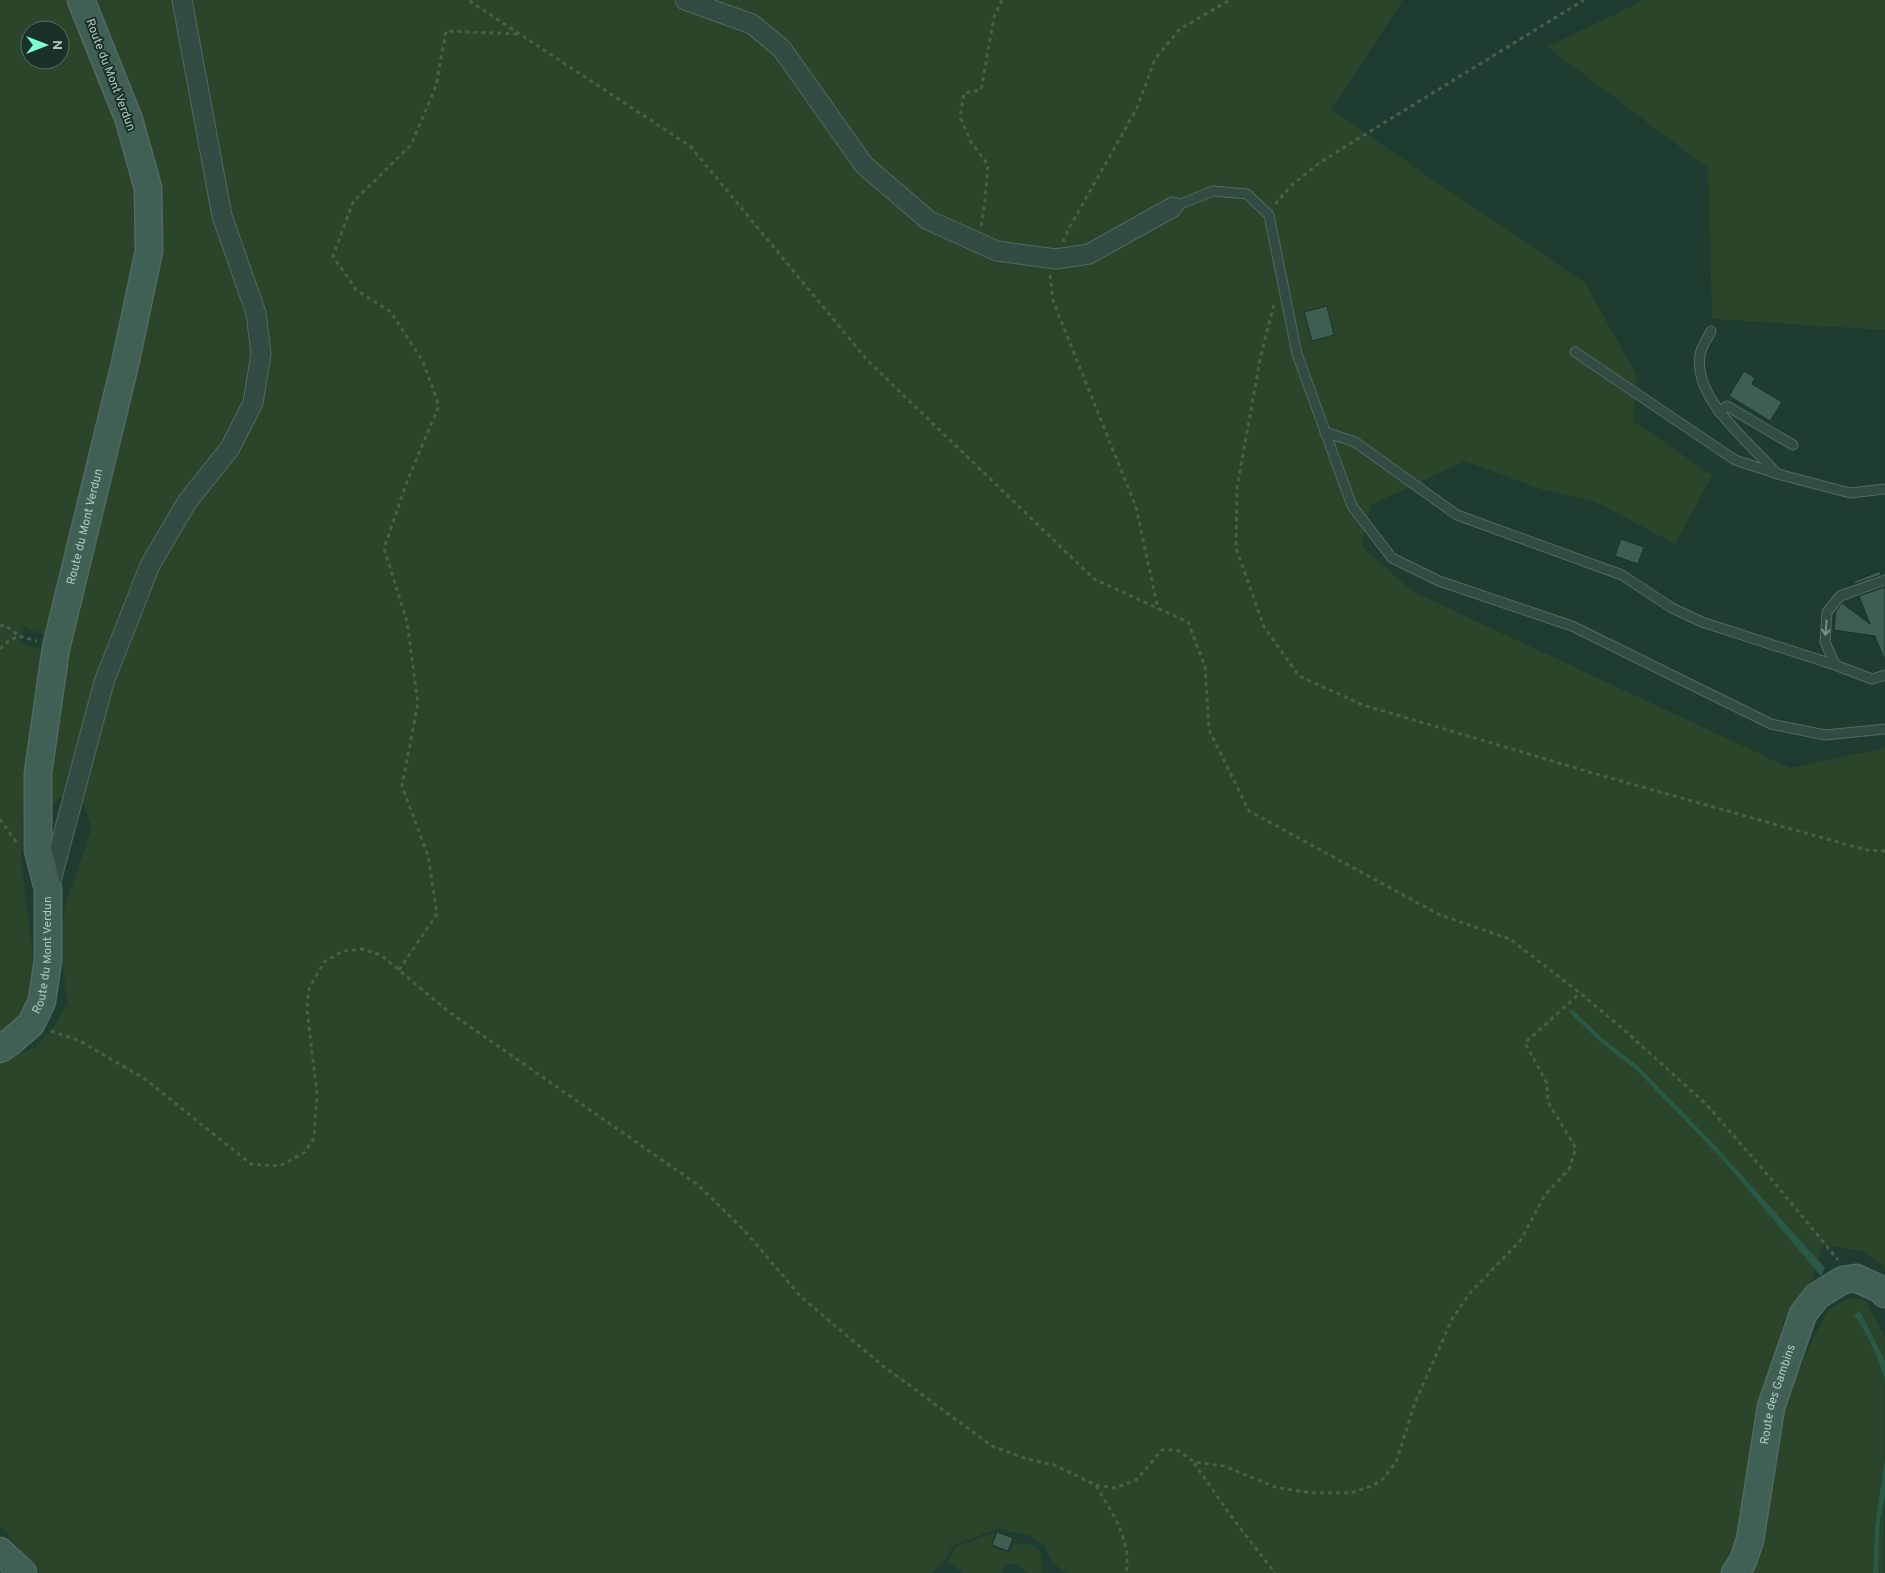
<svg xmlns="http://www.w3.org/2000/svg" width="1885" height="1573" font-family="Overpass,sans-serif">
<style>
.green{fill:#2a452a;fill-rule:evenodd}
.water{fill:#295a47}
.building{fill:#3d5f52;stroke:#1b332a}
.lines{fill:none;stroke-linecap:round;stroke-linejoin:round}
.lane-casing{stroke:#516a61;stroke-width:11}
.street-casing{stroke:#516a61;stroke-width:21}
.secondary-casing{stroke:#516a61;stroke-width:29}
.path{stroke:#46604a;stroke-width:3;stroke-dasharray:4 4;stroke-linecap:butt}
.lane{stroke:#334c43;stroke-width:9}
.street{stroke:#334c43;stroke-width:19}
.secondary{stroke:#416055;stroke-width:26}
.oneway{stroke:#779087}
.labels{text-anchor:middle;dominant-baseline:central;stroke-width:4;stroke-linejoin:round;paint-order:stroke}
.street-label{font-size:12px;fill:#aec8bf;stroke:#193128}
</style>
<rect width="100%" height="100%" fill="#1f3c31"/>
<g class="green">
<path d="M0 0H74L124 122 145 251 50 637 24 627 19 643 42 649 25 770 21 860 34 968 29 999 16 1025 0 1034ZM30 30H60V60H30Z"/>
<polygon points="91,0 1403,0 1331,110 1585,283 1637,376 1633,421 1712,475 1675,544 1594,501 1543,490 1465,461 1371,505 1361,546 1412,591 1790,768 1885,748 1885,1268 1863,1251 1822,1245 1811,1283 1784,1320 1763,1407 1742,1537 1722,1572 1721,1573 1066,1573 1053,1563 1044,1545 1029,1535 997,1529 954,1545 944,1561 932,1573 40,1573 0,1525 0,1060 35,1048 55,1026 66,1005 82,1010 68,1005 59,940 67,900 92,828 84,805 61,797 43,811 67,643 154,251"/>
<polygon points="1644,0 1885,0 1885,330 1712,319 1708,168 1547,47"/>
<polygon points="1848,1298 1866,1301 1885,1337 1884,1573 1746,1573 1783,1409 1811,1343 1828,1310"/>
<path d="M996 1532 991 1546 1009 1553 1013 1545C1038 1541 1043 1549 1042 1573H1028L1017 1564 1005 1565 1001 1573H963L948 1561 957 1547Z"/>
</g>
<g class="water">
<polygon points="1573,1010 1602,1038 1638,1066 1712,1142 1825,1268 1821,1276 1724,1161 1636,1070 1598,1040 1568,1011"/>
<path d="M1860 1311 1885 1361V1380C1878 1357 1868 1334 1854 1315Z"/>
<polygon points="1885,1459 1885,1497 1880,1520 1878,1573 1873,1573 1875,1526"/>
</g>
<g class="building">
<polygon points="1327,306 1334,335 1312,341 1304,312"/>
<polygon points="1744,371 1755,378 1752,384 1782,402 1770,421 1729,396"/>
<polygon points="1621,539 1644,547 1638,564 1615,556"/>
<polygon points="1880,571 1881,575 1854,584 1853,582"/>
<polygon points="1885,587 1885,659 1884,659 1875,636 1834,630 1836,611 1842,603 1870,624 1859,596"/>
<polygon points="997,1532 1013,1538 1008,1551 992,1545"/>
</g>
<g class="lines">
<defs>
<g id="lane">
<polyline points="1173,207 1213,191 1247,194 1269,215 1297,354 1352,506 1392,558 1439,581 1572,626 1771,724 1825,735 1885,729"/>
<path d="M1711 331C1708 338 1701 347 1700 355 1693 400 1751 443 1777 474"/>
<polyline points="1575,352 1735,460 1778,474 1850,493 1885,489"/>
<polyline points="1719,412 1727,406 1793,445"/>
<polyline points="1325,432 1355,442 1457,515 1622,575 1672,608 1702,622 1835,665 1872,679 1885,675"/>
<polyline points="1835,665 1825,642 1827,612 1840,596 1885,580"/>
</g>
<g id="street">
<polyline points="685,0 752,24 782,49 864,165 928,220 997,251 1056,259 1089,254 1173,207"/>
<polyline points="49,888 104,682 150,565 187,502 230,448 253,403 261,354 256,313 222,216 182,0"/>
</g>
<g id="secondary">
<path id="s1" d="M0 1049 9 1043 31 1024 42 1001 48 960V889L38 850V773L56 648 125 364 149 251 148 188 129 120 81 0"/>
<polyline points="0,1551 23,1573"/>
<path id="s2" d="M1735 1573 1743 1561 1750 1540 1771 1407 1803 1314 1817 1296 1843 1280 1856 1278 1880 1289 1885 1294"/>
</g>
</defs>
<use href="#lane" class="lane-casing"/>
<use href="#street" class="street-casing"/>
<use href="#secondary" class="secondary-casing"/>
<g class="path">
<polyline points="471,0 471,2 690,146 868,361 1094,579 1188,622 1205,667 1209,730 1249,811 1440,915 1510,939 1580,993 1623,1029 1706,1104 1773,1181 1838,1260"/>
<polyline points="1275,204 1292,185 1322,161 1584,0"/>
<polyline points="981,226 985,201 988,165 971,142 960,117 964,93 981,90 994,17 1002,0"/>
<polyline points="1063,242 1068,230 1137,108 1155,59 1180,29 1230,0"/>
<polyline points="1050,275 1053,301 1136,507 1158,609"/>
<polyline points="1274,305 1261,355 1237,487 1236,548 1264,627 1299,676 1363,705 1596,774 1866,850 1885,851"/>
<polyline points="0,626 5,625 19,636"/>
<polyline points="0,649 7,642 19,636 37,641"/>
<polyline points="0,819 17,843"/>
<polyline points="399,970 437,914 428,856 402,786 418,703 407,622 384,548 408,479 439,406 423,362 391,312 356,290 333,256 353,202 411,145 436,86 446,31 518,34"/>
<polyline points="51,1031 80,1041 145,1079 251,1164 280,1166 305,1152 314,1138 317,1094 307,1009 309,989 324,962 343,951 362,949 381,955 449,1012 698,1185 743,1229 801,1297 883,1366 992,1446 1027,1459 1054,1465 1096,1485 1115,1488 1136,1480 1162,1450 1177,1450 1194,1462 1224,1466 1275,1487 1311,1493 1351,1493 1372,1486 1384,1478 1396,1462 1415,1403 1452,1319 1470,1293 1520,1241 1545,1195 1569,1169 1576,1148 1548,1102 1547,1083 1525,1043 1580,993"/>
<polyline points="1194,1463 1231,1516 1275,1573"/>
<path d="M1096 1486C1112 1512 1132 1541 1126 1573"/>
</g>
<use href="#lane" class="lane"/>
<use href="#street" class="street"/>
<use href="#secondary" class="secondary"/>
</g>
<defs><path id="oneway-shaft" d="M-6 0H5M1.5-3L5.5 0L1.5 3" fill="none" stroke-width="1.6" stroke-linecap="round" stroke-linejoin="round" transform="scale(1.25)"/></defs>
<use class="oneway" href="#oneway-shaft" transform="translate(1826 628) rotate(95)"/>
<g class="labels">
<g class="street-label">
<text transform="translate(110 75) rotate(69)">Route du Mont Verdun</text>
<text stroke="none"><textPath href="#s1" startOffset="546">Route du Mont Verdun</textPath></text>
<text stroke="none"><textPath href="#s1" startOffset="111">Route du Mont Verdun</textPath></text>
<text stroke="none"><textPath href="#s2" startOffset="185">Route des Gambins</textPath></text>
</g>
</g>
<g transform="translate(45 45) rotate(90)"><circle r="24" fill="#193128" stroke="#556d64"/>
<path d="M0-4L9 19L0 12L-9 19Z" fill="#7cffd1"/>
<text y="-8" font-size="14" font-weight="bold" text-anchor="middle" fill="#aec8bf">N</text>
</g>
</svg>
